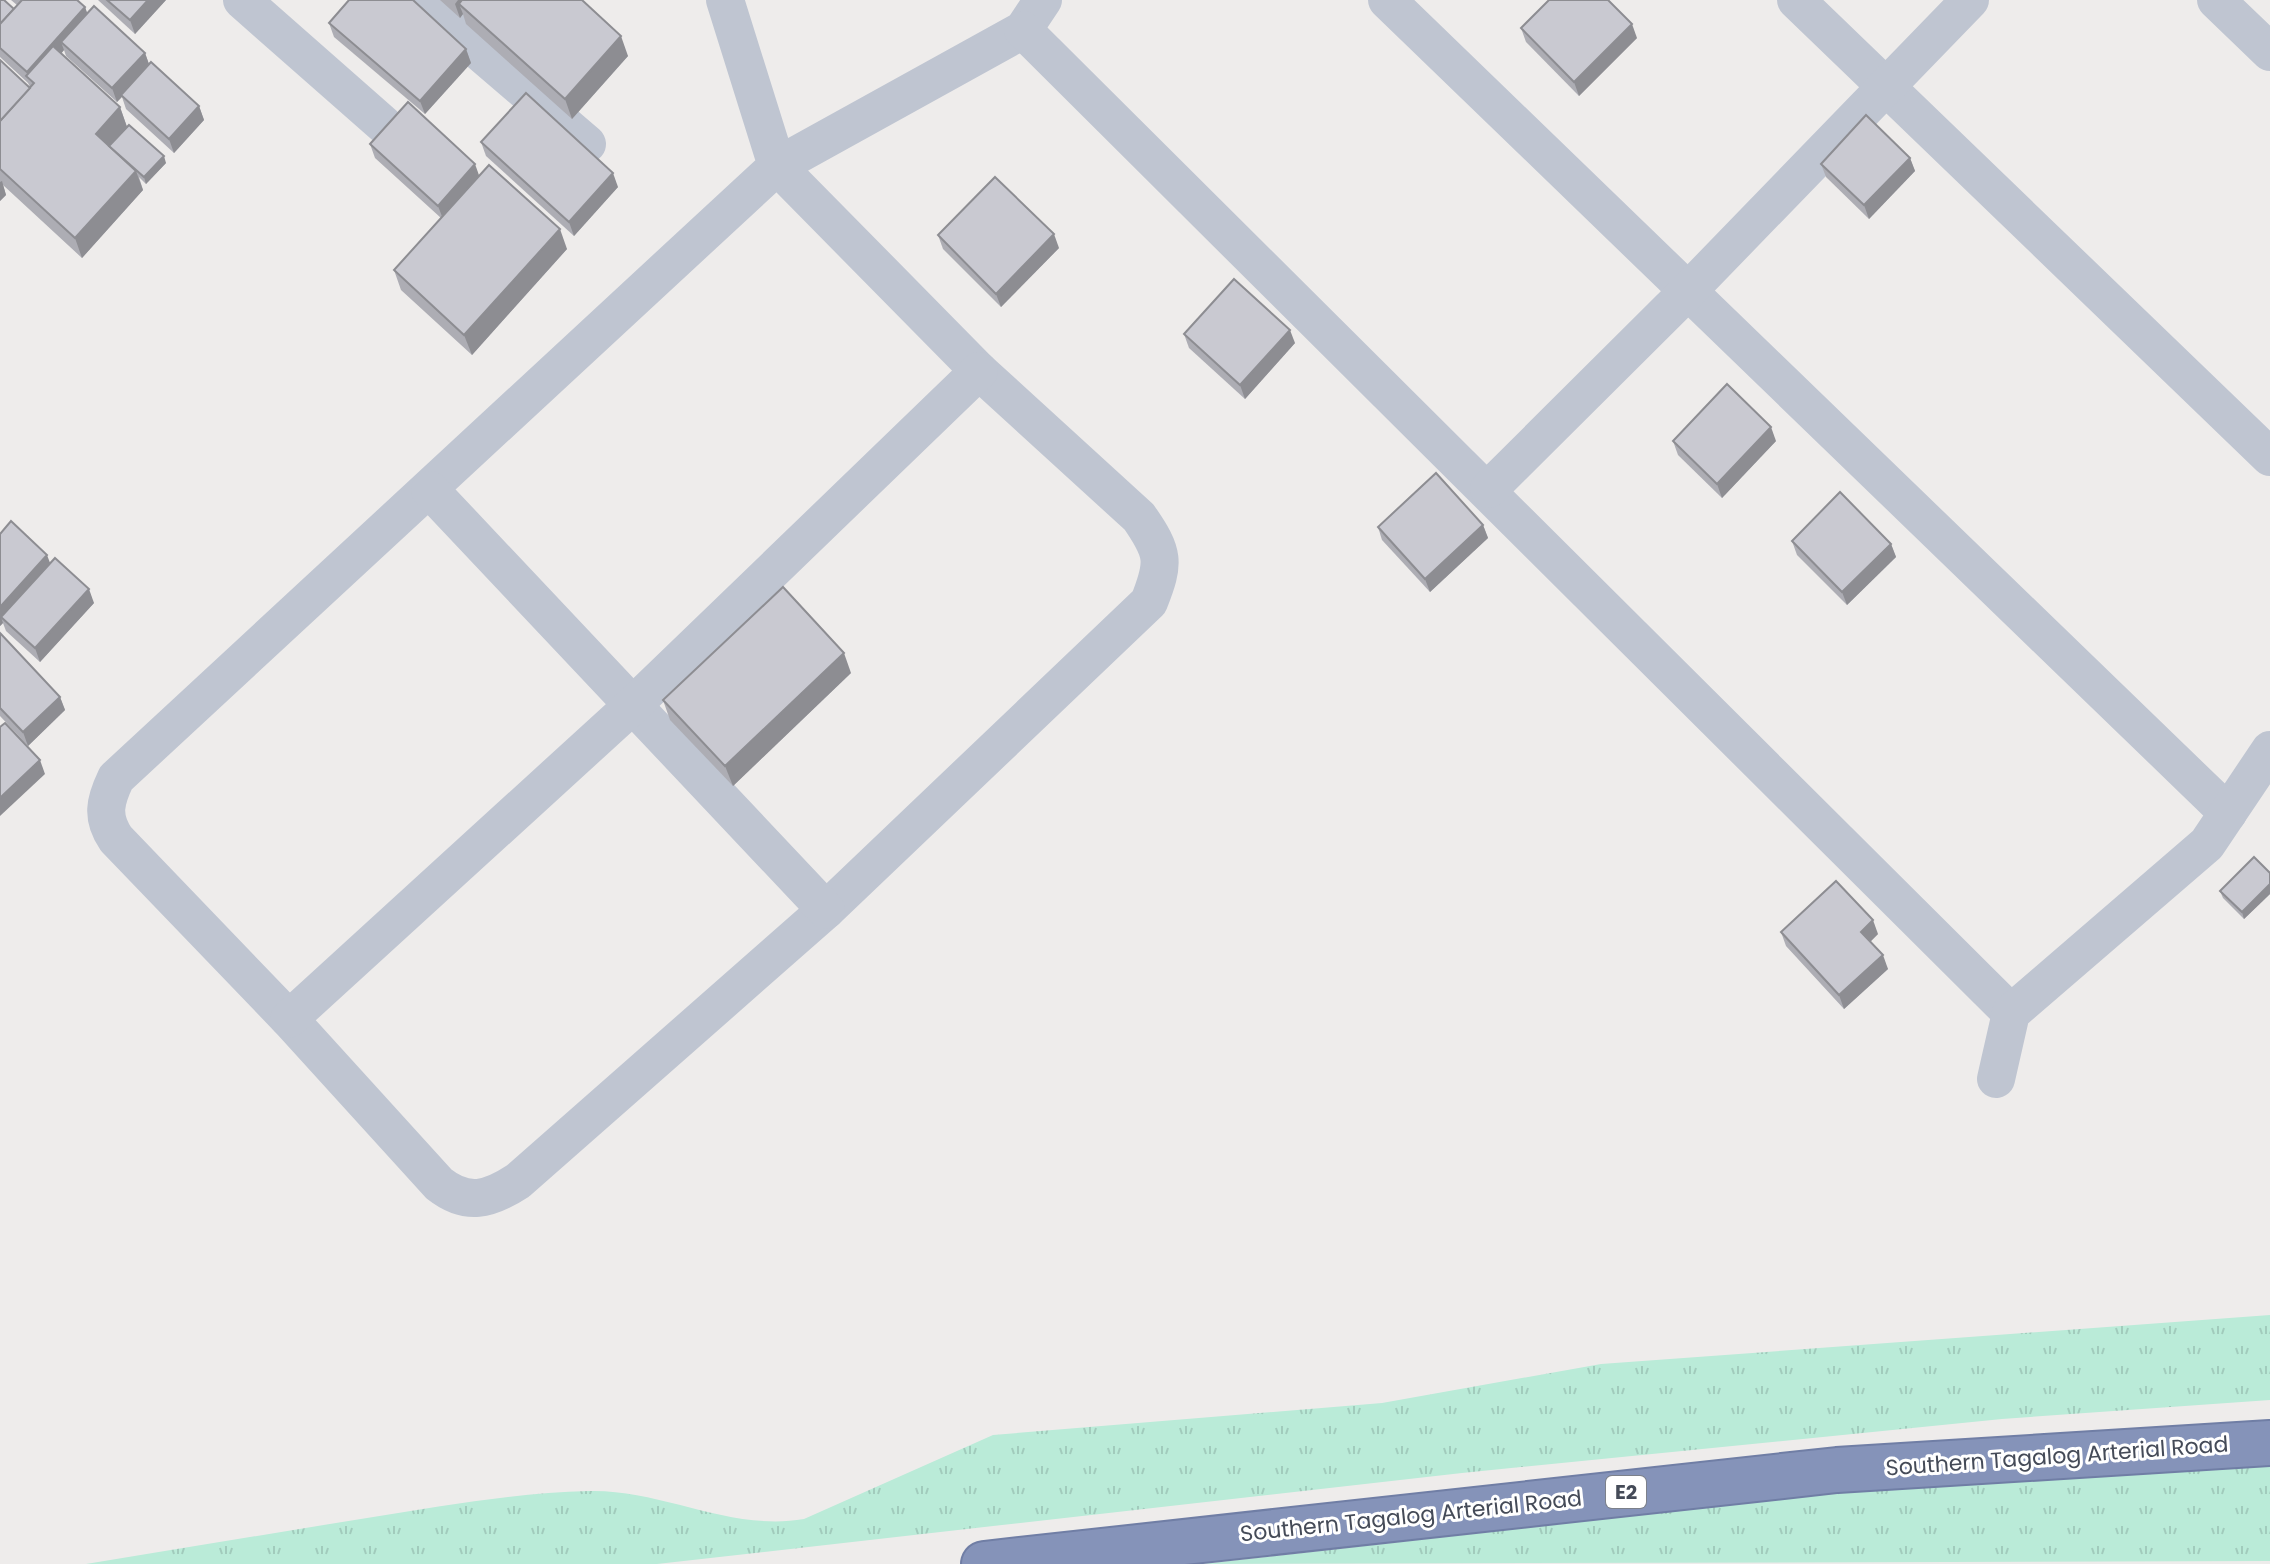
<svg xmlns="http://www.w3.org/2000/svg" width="2270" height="1564" font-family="Poppins,sans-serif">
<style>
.grass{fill:url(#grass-tufts)}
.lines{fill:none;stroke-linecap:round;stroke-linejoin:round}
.highway-casing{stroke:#707ea5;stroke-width:48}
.street{stroke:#bfc5d1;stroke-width:38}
.highway{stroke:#8593b9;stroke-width:44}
.wall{fill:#adadb4}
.shaded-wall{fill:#8d8d92}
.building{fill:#c9c9d1;stroke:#8d8d92;stroke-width:2}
.labels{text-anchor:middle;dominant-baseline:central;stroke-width:6;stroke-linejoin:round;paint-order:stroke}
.shield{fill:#fff;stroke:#7d818a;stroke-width:2}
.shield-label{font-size:20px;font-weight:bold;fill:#454b58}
.street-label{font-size:22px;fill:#454b58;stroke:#fff}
</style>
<defs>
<pattern id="grass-tufts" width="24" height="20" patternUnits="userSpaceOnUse" patternTransform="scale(2)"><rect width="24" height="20" fill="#baebd8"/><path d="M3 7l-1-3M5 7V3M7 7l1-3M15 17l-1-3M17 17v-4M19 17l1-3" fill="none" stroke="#a1cbbc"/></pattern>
</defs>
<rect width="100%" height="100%" fill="#eeeceb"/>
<g class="grass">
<path d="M2270 1315V1400L2002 1419 1462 1473 657 1564H86C179 1549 273 1533 367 1518 441 1506 514 1493 589 1491 662 1489 731 1532 804 1519L993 1435 1382 1403 1601 1364Z"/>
<polygon points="2270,1464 2270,1561 1202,1564 1827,1494"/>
</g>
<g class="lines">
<defs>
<polyline id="highway" points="984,1564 1837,1470 2270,1443"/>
</defs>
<use href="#highway" class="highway-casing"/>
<g class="street">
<polyline points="242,0 384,125"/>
<polyline points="419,0 587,144"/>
<path d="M725 0 777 166 979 371 1139 517C1164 553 1165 562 1149 602L826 910 518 1181C489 1200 467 1206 439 1184L289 1019 116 839C101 817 105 801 116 778L777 166 1023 30 1043 0"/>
<polyline points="1387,0 2228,813"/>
<polyline points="1796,0 2270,457"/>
<polyline points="2216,0 2270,52"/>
<polyline points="1023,30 2011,1013"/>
<polyline points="1489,489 1688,291 1970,0"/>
<polyline points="430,490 826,910"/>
<polyline points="289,1019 632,706 979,371"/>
<polyline points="1996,1079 2011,1013 2207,844 2270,750"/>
</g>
<use href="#highway" class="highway"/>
</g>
<g class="wall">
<polygon points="0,0 14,9 17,5 11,0 77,0 85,7 87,13 145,53 149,64 199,106 204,120 174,153 126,109 122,97 117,102 66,56 64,50 61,54 120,107 127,127 166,163 146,184 139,177 143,190 82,258 3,185 6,195 0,201 0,60 30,87 28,83 0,57"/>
<polygon points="98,0 166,0 135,34"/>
<polygon points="440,0 582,0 628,56 572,119 466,24 463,14 460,18"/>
<polygon points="329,23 466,49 471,63 425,114 334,37"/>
<polygon points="1521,28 1637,38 1579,96 1526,42"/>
<polygon points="481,142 618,187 574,236 486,156"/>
<polygon points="370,144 479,176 567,249 472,355 401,290 394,270 441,218 375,158"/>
<polygon points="1910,158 1915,171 1869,219 1826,177 1821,164"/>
<polygon points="938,235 1059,248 1001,307 943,249"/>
<polygon points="1184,334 1295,343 1245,399 1189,348"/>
<polygon points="1673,441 1776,441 1722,498 1678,455"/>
<polygon points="1483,525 1488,538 1430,592 1382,540 1378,527"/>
<polygon points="0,534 50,563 94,603 40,662 6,631 3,623 0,626"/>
<polygon points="1792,541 1891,544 1896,557 1847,605 1797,555"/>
<polygon points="0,633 60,697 65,710 28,746 0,716"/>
<polygon points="851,673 733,786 670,720 663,700"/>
<polygon points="2270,873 2270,894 2244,919 2223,898 2220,891"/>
<polygon points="1781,932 1878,934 1870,942 1888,969 1844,1009 1786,946"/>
</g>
<g class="shaded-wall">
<polygon points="148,0 166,0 135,34 130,20"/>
<polygon points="458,0 475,0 459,4 463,14 460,18 455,4"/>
<polygon points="85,7 90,21 61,42 64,50 34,84 27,72"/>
<polygon points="1632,24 1637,38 1579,96 1574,82"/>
<polygon points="621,36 628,56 572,119 565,99"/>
<polygon points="466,49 471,63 425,114 420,101"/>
<polygon points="145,53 150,67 117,102 112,88"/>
<polygon points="199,106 204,120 174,153 169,139"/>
<polygon points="120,107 127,127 103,154 96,134"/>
<polygon points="164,156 166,163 146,184 144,177"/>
<polygon points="1910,158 1915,171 1869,219 1864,205"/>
<polygon points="475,164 480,178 443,219 438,206"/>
<polygon points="136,171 143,190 82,258 75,238"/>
<polygon points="613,173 618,187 574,236 569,222"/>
<polygon points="2,181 6,195 0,201 0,182"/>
<polygon points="560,229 567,249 472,355 464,335"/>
<polygon points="1054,234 1059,248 1001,307 996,294"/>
<polygon points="1290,330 1295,343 1245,399 1240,385"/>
<polygon points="1771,427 1776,441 1722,498 1717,484"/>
<polygon points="1483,525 1488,538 1430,592 1425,579"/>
<polygon points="1891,544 1896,557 1847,605 1842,592"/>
<polygon points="47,555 52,568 1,617 3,623 0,626 0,607"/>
<polygon points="89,589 94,603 40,662 35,648"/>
<polygon points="844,653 851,673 733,786 725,766"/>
<polygon points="60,697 65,710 28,746 23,732"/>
<polygon points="40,760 45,774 0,816 0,798"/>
<polygon points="2270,884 2270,894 2244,919 2242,912"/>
<polygon points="1873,920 1878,934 1866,946 1861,932"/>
<polygon points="1883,955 1888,969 1844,1009 1839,995"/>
</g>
<g class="building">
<polygon points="0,0 4,0 14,9 0,24"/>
<polygon points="22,0 77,0 85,7 27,72 0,48 0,24"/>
<polygon points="107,0 148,0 130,20"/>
<polygon points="349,0 413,0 466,49 420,101 329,23"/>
<polygon points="462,0 582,0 621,36 565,99 459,4"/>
<polygon points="1549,0 1608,0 1632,24 1574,82 1521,28"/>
<polygon points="94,6 145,53 112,88 61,42"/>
<polygon points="53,46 120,107 96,134 136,171 75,238 0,169 0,121 34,83 26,76"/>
<polygon points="0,60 30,88 0,121"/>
<polygon points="151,62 199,106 169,139 121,95"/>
<polygon points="526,93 613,173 569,222 481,142"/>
<polygon points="408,102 475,164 438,206 370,144"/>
<polygon points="1866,115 1910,158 1864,205 1821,164"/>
<polygon points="129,125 164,156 144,177 109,146"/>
<polygon points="489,165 560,229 464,335 394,270"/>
<polygon points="995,177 1054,234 996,294 938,235"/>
<polygon points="1234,279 1290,330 1240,385 1184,334"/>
<polygon points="1727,384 1771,427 1717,484 1673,441"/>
<polygon points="1436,473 1483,525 1425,579 1378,527"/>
<polygon points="1840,492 1891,544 1842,592 1792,541"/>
<polygon points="11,521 47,555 0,607 0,534"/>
<polygon points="55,558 89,589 35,648 1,617"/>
<polygon points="783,587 844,653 725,766 663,700"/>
<polygon points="0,633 60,697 23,732 0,708"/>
<polygon points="5,723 40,760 0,798 0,727"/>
<polygon points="2254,857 2270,873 2270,884 2242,912 2220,891"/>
<polygon points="1836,881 1873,920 1861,932 1883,955 1839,995 1781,932"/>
</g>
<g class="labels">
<rect class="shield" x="1606" y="1476" width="40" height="32" rx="6"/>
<g class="shield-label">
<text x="1626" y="1492">E2</text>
</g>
<g class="street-label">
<text transform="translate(2057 1456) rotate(-4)">Southern Tagalog Arterial Road</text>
<text transform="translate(1411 1516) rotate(-6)">Southern Tagalog Arterial Road</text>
</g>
</g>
</svg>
